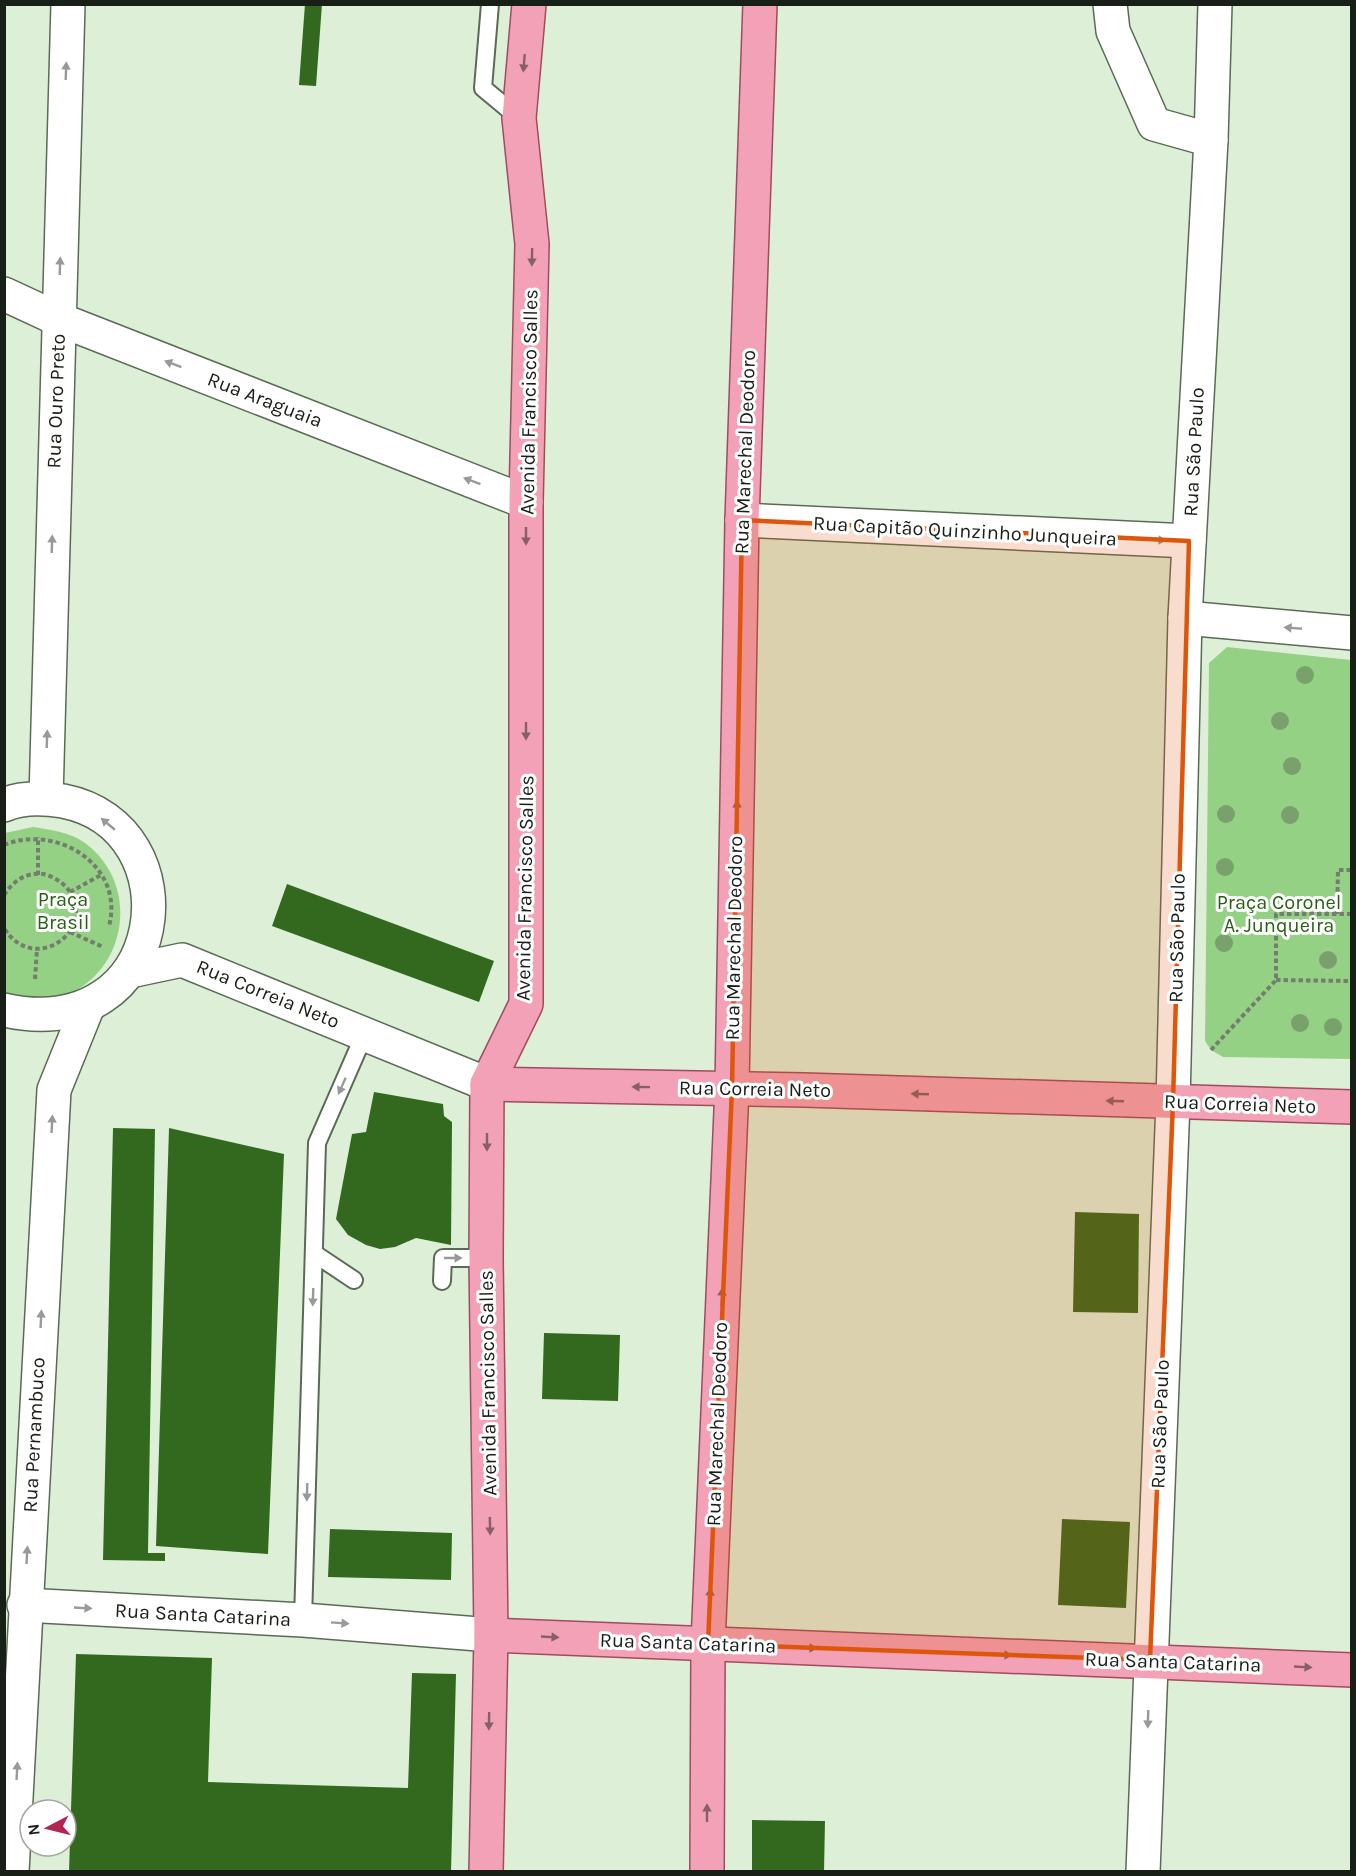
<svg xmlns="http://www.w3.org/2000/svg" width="1356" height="1876" font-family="Karla,sans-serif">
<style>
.green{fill:#95d184}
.building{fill:#32691f}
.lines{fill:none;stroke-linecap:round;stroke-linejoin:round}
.lane-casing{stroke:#5a6b55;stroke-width:20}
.street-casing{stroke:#5a6b55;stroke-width:36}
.secondary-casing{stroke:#5a6b55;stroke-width:36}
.primary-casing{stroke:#a14b5e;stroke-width:36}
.path{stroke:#727f6e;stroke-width:4;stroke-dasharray:4.5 3;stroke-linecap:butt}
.lane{stroke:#fff;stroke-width:16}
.street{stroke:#fff;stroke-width:33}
.secondary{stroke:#fff;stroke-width:33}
.primary{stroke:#f3a1b6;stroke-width:33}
.tree{fill:#79a16c}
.oneway{fill:#866066}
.oneway2{fill:#979a96}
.marked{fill:#de560c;fill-opacity:0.2;stroke:#de560c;stroke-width:4.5;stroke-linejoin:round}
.labels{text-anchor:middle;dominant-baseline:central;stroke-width:6;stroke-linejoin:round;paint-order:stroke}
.street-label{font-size:20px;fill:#181f16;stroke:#fff}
.park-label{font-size:20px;fill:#286014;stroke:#fff}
</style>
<rect width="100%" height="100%" fill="#ddf0d7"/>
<g class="green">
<polygon points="1227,647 1351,660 1351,1059 1223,1057 1211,1050 1205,1041 1209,663"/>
<path d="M33 827C51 830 70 832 85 843 144 887 126 980 55 999 41 1003 19 996 5 995V833Z"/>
</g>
<g class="building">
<polygon points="305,4 322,4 316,86 299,85"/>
<polygon points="287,884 494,961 479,1002 272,926"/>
<polygon points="374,1092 443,1104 444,1116 452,1122 451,1245 416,1238 395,1247 380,1249 366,1245 348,1235 336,1219 352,1134 366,1132"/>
<polygon points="113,1128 155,1129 148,1553 165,1553 165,1561 103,1560"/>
<polygon points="169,1128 284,1154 268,1554 156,1546"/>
<polygon points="1075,1212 1139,1214 1138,1313 1073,1312"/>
<polygon points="544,1333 620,1335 618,1401 542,1399"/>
<polygon points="1062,1519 1130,1522 1126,1608 1058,1605"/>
<polygon points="330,1529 452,1533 451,1580 328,1577"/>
<polygon points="76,1654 212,1658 208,1782 408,1788 412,1673 456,1674 451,1872 69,1872"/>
<polygon points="752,1820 825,1821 824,1872 752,1872"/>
</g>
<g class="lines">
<defs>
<g id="lane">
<polyline points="490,4 483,88 519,118"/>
<polyline points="315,1254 354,1280"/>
<polyline points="442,1281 443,1258 486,1258"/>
<polyline points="303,1620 317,1143 365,1033"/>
</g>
<g id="street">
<polyline points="1110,4 1113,31 1154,124 1211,140"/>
<polyline points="4,294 58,319 526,502"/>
<polyline points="742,520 1189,541"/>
<polyline points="1185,618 1352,633"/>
<polyline points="24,1605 303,1620 491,1635"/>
<polyline points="1143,1872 1173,1102 1185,618 1211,140 1215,4"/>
</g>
<g id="secondary">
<polyline points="46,798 68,4"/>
<path d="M4 805C22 797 44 798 63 801 197 827 171 1047 4 1010"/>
<polyline points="130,971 182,960 487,1084"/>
<polyline points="12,1872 54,1090 88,1006"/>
</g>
<g id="primary">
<polyline points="487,1084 804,1090 1352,1107"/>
<polyline points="491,1635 1352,1670"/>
<polyline points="486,1872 491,1635 486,1258 487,1084 526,1004 526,502 532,244 519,118 529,4"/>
<polyline points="707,1872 708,1644 732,1088 742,520 760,4"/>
</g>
</defs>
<use href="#lane" class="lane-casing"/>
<use href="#street" class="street-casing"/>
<use href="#secondary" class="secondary-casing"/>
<use href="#primary" class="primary-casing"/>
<g class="path">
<path d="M4 845C57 823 125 866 109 926"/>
<polyline points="38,875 38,837"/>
<polyline points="70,892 101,875"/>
<path d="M4 895C13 881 26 872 43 874 52 876 61 881 67 888 100 929 34 977 4 928"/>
<polyline points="1337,914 1338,870 1352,870"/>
<polyline points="70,932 103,947"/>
<polyline points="35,979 37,949"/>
<polyline points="1276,980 1352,981"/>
<polyline points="1211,1050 1276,980 1276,914 1352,914"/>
</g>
<use href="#lane" class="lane"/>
<use href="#street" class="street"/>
<use href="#secondary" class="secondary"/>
<use href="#primary" class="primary"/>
</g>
<g class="tree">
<circle cx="1305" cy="675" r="9"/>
<circle cx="1280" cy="721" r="9"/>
<circle cx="1292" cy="766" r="9"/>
<circle cx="1226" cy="814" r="9"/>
<circle cx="1290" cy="815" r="9"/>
<circle cx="1225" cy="867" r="9"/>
<circle cx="1224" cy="943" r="9"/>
<circle cx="1328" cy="960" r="9"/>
<circle cx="1300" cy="1023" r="9"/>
<circle cx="1333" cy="1027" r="9"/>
</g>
<defs><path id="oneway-solid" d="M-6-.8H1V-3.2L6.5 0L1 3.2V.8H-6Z" transform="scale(1.5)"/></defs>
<g class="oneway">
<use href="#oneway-solid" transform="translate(524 63) rotate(95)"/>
<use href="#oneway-solid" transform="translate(532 257) rotate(91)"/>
<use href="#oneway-solid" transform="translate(526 536) rotate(90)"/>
<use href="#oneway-solid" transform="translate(526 731) rotate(90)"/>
<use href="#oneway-solid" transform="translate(737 809) rotate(-89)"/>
<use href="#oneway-solid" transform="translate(641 1087) rotate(-179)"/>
<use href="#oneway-solid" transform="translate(920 1094) rotate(-178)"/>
<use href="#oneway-solid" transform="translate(1115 1101) rotate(-178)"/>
<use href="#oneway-solid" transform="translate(487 1142) rotate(90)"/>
<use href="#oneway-solid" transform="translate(722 1297) rotate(-88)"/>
<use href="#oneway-solid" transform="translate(490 1526) rotate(89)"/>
<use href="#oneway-solid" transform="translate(710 1597) rotate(-88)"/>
<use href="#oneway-solid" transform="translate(550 1637) rotate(3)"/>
<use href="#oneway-solid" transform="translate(808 1648) rotate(2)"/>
<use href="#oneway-solid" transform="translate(1003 1655) rotate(2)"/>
<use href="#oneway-solid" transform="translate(1303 1667) rotate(3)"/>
<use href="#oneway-solid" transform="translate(489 1721) rotate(91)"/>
<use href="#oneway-solid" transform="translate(707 1813) rotate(-90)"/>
</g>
<g class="oneway2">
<use href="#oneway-solid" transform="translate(66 71) rotate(-88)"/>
<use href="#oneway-solid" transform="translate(60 266) rotate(-88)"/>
<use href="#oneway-solid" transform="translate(173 364) rotate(-159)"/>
<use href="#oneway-solid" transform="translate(472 481) rotate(-159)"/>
<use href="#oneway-solid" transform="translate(1157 540) rotate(3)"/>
<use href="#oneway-solid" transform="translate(52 544) rotate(-88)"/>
<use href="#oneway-solid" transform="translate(1293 628) rotate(-175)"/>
<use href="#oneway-solid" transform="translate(47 739) rotate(-88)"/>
<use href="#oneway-solid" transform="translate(108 824) rotate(-140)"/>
<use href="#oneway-solid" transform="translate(342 1086) rotate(114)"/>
<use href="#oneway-solid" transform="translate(52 1124) rotate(-87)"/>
<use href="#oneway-solid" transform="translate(453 1258)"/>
<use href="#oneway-solid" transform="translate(313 1297) rotate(92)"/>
<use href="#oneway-solid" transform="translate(41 1319) rotate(-87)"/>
<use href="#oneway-solid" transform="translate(307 1492) rotate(92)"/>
<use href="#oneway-solid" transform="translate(27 1555) rotate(-87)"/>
<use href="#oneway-solid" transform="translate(83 1608) rotate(3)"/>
<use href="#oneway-solid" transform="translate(340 1623) rotate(4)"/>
<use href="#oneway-solid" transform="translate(1148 1719) rotate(92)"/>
<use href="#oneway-solid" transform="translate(17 1771) rotate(-87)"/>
</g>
<path class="marked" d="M742 520 1189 541 1173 1102 1150 1660 708 1644 732 1088Z"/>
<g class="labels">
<g class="street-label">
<text transform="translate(265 400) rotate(21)">Rua Araguaia</text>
<text transform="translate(56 401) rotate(-88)">Rua Ouro Preto</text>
<text transform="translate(529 402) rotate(-89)">Avenida Francisco Salles</text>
<text transform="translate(745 452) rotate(-88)">Rua Marechal Deodoro</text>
<text transform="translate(1194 452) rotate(-87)">Rua São Paulo</text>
<text transform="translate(965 531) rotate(3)">Rua Capitão Quinzinho Junqueira</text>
<text transform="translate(525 888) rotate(-89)">Avenida Francisco Salles</text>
<text transform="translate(734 938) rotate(-89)">Rua Marechal Deodoro</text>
<text transform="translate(1177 938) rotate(-89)">Rua São Paulo</text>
<text transform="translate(268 994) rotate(22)">Rua Correia Neto</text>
<text transform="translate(755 1089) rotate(1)">Rua Correia Neto</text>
<text transform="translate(1240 1104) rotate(2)">Rua Correia Neto</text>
<text transform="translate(488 1383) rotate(-91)">Avenida Francisco Salles</text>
<text transform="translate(717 1424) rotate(-88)">Rua Marechal Deodoro</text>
<text transform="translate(1160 1424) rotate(-88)">Rua São Paulo</text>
<text transform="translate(34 1435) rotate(-87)">Rua Pernambuco</text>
<text transform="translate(203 1615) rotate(3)">Rua Santa Catarina</text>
<text transform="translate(688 1643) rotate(2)">Rua Santa Catarina</text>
<text transform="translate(1173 1662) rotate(2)">Rua Santa Catarina</text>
</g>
<g class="park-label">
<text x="63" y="899">Praça<tspan x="63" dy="23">Brasil</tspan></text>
<text x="1279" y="902">Praça Coronel<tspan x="1279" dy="23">A. Junqueira</tspan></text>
</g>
</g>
<rect width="1356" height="1876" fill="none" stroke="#181f16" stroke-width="12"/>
<g transform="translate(48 1828) rotate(263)"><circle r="28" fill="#ffffff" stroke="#a3a5a2" stroke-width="1.5"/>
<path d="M0-4.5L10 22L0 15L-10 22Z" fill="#b32454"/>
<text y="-9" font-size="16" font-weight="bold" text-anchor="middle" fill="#181f16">N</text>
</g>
</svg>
